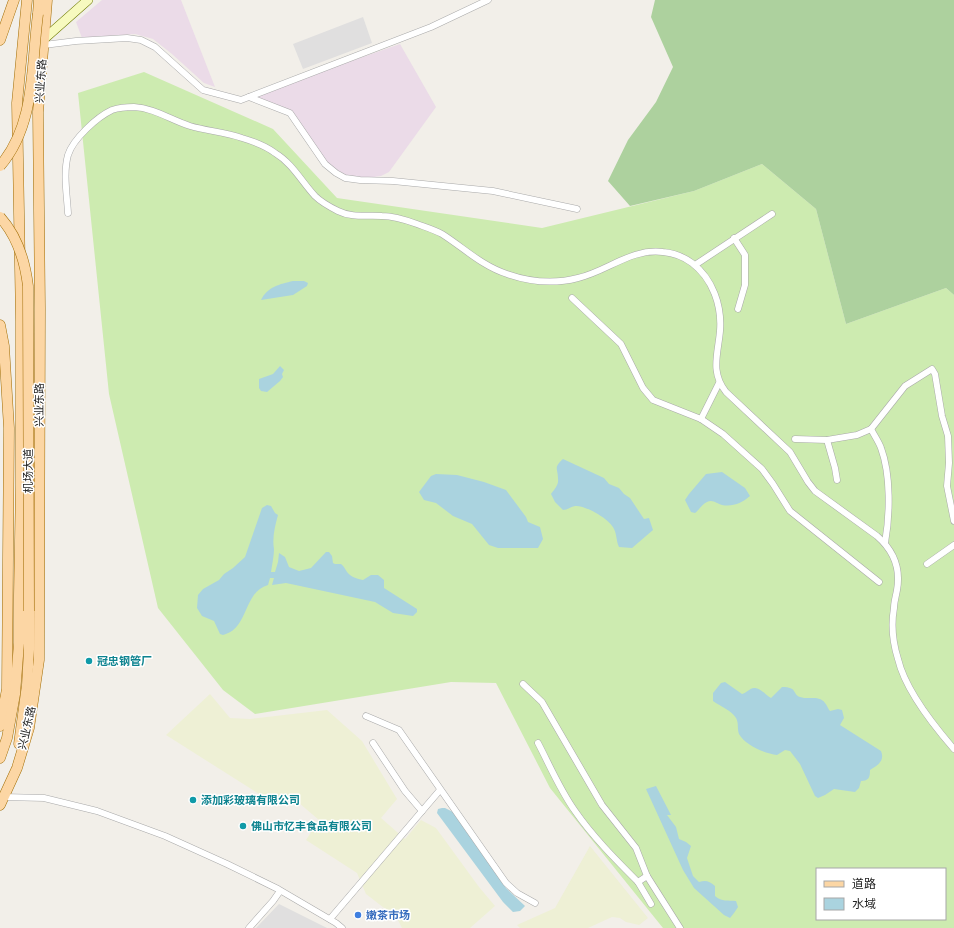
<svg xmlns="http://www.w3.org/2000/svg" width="954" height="928" font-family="'DejaVu Sans','Noto Sans SC',sans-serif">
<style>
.residential{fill:#e0dfdf}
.industrial{fill:#ebdbe8}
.farmland{fill:#eef0d5}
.grass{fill:#cdebb0;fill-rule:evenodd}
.forest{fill:#add19e}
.water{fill:#aad3df}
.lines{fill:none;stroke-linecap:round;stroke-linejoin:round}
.street-casing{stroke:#a9a9a9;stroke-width:7}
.secondary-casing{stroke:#707d05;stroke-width:10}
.primary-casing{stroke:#a06b00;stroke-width:11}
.street{stroke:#fff;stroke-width:6}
.secondary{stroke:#f7fabf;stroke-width:9}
.primary{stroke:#fcd6a4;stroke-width:10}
.primary-bridge-casing{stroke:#a06b00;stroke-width:11;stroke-linecap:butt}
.primary-bridge{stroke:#fcd6a4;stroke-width:10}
.culture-dot{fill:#0f9aa8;stroke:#fff;stroke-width:1.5}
.shop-dot{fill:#3f7fe0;stroke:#fff;stroke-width:1.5}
.labels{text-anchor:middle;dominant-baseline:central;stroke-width:3;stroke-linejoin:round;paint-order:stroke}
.street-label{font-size:11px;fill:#222;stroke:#fff}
.culture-label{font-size:11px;font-weight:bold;fill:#0d838f;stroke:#fff;text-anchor:start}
.shop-label{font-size:11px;font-weight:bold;fill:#366cbe;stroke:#fff;text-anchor:start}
</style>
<rect width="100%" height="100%" fill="#f2efe9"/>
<g class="residential">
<polygon points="363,17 372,43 303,69 293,44"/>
<polygon points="279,904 327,928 256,928"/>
</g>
<g class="industrial">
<polygon points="102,0 181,0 215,87 204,83 172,54 153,39 135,34 82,38 76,22"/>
<polygon points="400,44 436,107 389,172 381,176 367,178 347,176 336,172 330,166 293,114 255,97 288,83"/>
</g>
<g class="farmland">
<polygon points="210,694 230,718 250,719 327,710 362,741 397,799 381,818 405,839 421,820 436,828 479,887 495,906 470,928 402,928 397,918 366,894 357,873 306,840 319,820 292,797 278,806 166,735"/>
<polygon points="590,846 648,918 639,925 626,922 620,918 612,917 588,928 520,928 517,925 555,908"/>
</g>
<path class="grass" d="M144 72 273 129 337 198 542 228 694 191 762 164 816 209 846 324 946 288 954 295V928H663L550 788 496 683 451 682 255 714 223 690 158 608 109 394 78 93ZM817 869H945V919H817Z"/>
<polygon class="forest" points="655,0 954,0 954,295 946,288 846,324 816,209 762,164 694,191 630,206 608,181 628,140 656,102 673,67 651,17"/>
<g class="water">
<path d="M293 281H304L308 283 307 286 293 295 261 300C267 287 280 284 293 281Z"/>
<polygon points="280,366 284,370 282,374 283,377 280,381 267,392 261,391 259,388 259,379 273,374"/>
<path d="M563 459 604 478 609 484 619 488 624 494 630 498 644 519 649 518 653 530 632 548 619 547C616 541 617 535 614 529 610 519 585 505 575 506 570 507 567 510 563 510L555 502 551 494C554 490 559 485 558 479 558 468 553 468 563 459Z"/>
<path d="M722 472 745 488 750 496C742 503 733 507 722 505 717 504 713 499 707 502 702 504 699 510 695 513L691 512 685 500 689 494 706 474Z"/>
<polygon points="436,474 457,475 484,482 506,490 526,517 528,522 540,527 543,539 538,548 498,548 489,545 472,524 453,516 436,503 424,500 419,492 431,476"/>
<path d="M267 505 271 506 275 513 278 515C275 526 272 538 274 549 274 556 272 565 271 572H275L278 562 279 553 285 557 289 567 299 571 311 568 326 552H329L332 556 333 563 335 564H341C344 566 345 569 347 572 351 577 357 579 363 580L371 575H378L384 580V588L417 609V612L413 616 393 613 375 602 286 583 272 585 274 578H270L268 585C243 592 249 629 223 635L220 634 214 621 202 616 197 608 198 595 203 589 219 580 224 574 233 568 245 557 262 508Z"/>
<path d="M725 682 742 694C746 693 750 688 754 688 760 687 765 695 771 698L782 687C798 687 792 694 800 697 808 700 819 695 825 703 827 705 828 709 830 711L838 709 842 710 844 718 840 725 881 751C885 761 878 765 870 770 870 777 869 781 861 781L859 788 855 792 834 789 825 795 818 798 815 796 800 764 790 751 785 750 777 755C765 754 745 745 739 734 737 729 739 723 736 718 732 711 720 706 713 701V693L721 683Z"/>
<path d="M656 786 671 815H667L676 827 679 839 686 842 691 846 687 858 693 876 699 882C706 880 709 881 715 886V896C722 902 728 900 736 901L738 907 734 913 730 918 724 915 694 888 683 870 646 789Z"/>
<polygon points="442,808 445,808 453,812 506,888 525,906 520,911 513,912 503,902 437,813 438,809"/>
</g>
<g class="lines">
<defs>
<g id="street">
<polyline points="44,45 76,41 127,38 141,40 155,47 203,90 241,100 431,27 488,0"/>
<polyline points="249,97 290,113 325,164 336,173 345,178 360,180 393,181 493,191 577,209"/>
<path d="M68 213C67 195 63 173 68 155 73 139 97 117 112 110 118 108 128 107 134 107 154 108 171 120 190 126 207 131 225 132 242 138 252 141 267 147 275 153 292 163 302 182 315 196 321 202 330 207 338 211 352 218 366 215 382 216 393 216 406 220 417 224 425 227 435 230 442 234 464 248 482 266 507 274 530 282 555 284 578 278 608 271 631 248 663 252 674 253 684 257 692 263 713 279 722 306 720 331 718 354 710 372 726 392L790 452 808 482 815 491 877 536C893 550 901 568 897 590 896 596 894 602 894 608 891 625 893 643 898 659 905 689 934 726 954 749"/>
<polyline points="734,238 745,255 745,285 738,309"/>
<polyline points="695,265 772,214"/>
<polyline points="572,298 621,344 643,388 653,400 701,419 723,434 762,469 773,484 790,511 879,582"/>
<polyline points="701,419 719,383"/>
<path d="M871 429C874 435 879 442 881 448 891 475 890 515 885 543"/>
<polyline points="795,439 827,440 857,435 871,429 905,386 932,369 935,374 942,416 948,436 949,463 947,486 954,521"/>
<polyline points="827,440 835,468 837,480"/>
<polyline points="927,564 954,545"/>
<polyline points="523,684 542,702 602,805 636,848 647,876 680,928"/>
<polyline points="366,716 399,730 506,883 517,893 535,903"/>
<polyline points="373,743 405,791 422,811"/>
<path d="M538 743C550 766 560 790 575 811 593 837 616 860 638 882L647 876"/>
<polyline points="4,797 44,798 97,811 165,836 227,864 278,889 336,923 342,928"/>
<polyline points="638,882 651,904"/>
<polyline points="330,919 440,790"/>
<polyline points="249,928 273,901 280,891"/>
</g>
<polyline id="secondary" points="44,39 88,0"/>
<g id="primary">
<polyline points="38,14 39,0"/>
<polyline points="0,40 14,0"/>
<polyline points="0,325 4,346 9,428 7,689 0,726"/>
<polyline points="19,744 27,685 29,650 29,611"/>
<polyline points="0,758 7,738 15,694 19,643 19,595 21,485 21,321 17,103 27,0"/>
<polyline points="0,805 17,768 29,728 39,660 40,308 38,112 47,0"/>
</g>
</defs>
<use href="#street" class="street-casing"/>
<use href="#secondary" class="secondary-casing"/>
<use href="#primary" class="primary-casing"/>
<use href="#street" class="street"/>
<use href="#secondary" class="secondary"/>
<use href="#primary" class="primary"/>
<defs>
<g id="primary-bridge">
<path d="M0 166C36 124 31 66 38 14"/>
<path d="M0 217C18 237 25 261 28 286L29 611"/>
</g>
</defs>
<use href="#primary-bridge" class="primary-bridge-casing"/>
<use href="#primary-bridge" class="primary-bridge"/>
</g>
<g class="culture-dot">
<circle cx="89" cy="661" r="4"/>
<circle cx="193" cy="800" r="4"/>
<circle cx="243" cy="826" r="4"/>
</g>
<circle class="shop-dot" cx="358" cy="915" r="4"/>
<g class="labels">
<g class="street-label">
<text transform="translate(41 81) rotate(-86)">兴业东路</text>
<text transform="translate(39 405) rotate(-90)">兴业东路</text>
<text transform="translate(28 471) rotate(-90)">机场大道</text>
<text transform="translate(27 728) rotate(-77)">兴业东路</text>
</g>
<g class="culture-label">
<text x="97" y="661">冠忠钢管厂</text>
<text x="201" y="800">添加彩玻璃有限公司</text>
<text x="251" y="826">佛山市忆丰食品有限公司</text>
</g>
<g class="shop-label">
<text x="366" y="915">嫩茶市场</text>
</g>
</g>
<rect x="816" y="868" width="130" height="52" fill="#ffffff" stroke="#a7a7a7"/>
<rect x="824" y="881" width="20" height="6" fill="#fcd6a4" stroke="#a7a7a7"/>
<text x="852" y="888" font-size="12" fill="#222222">道路</text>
<rect x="824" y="898" width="20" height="12" fill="#aad3df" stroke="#a7a7a7"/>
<text x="852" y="908" font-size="12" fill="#222222">水域</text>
</svg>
